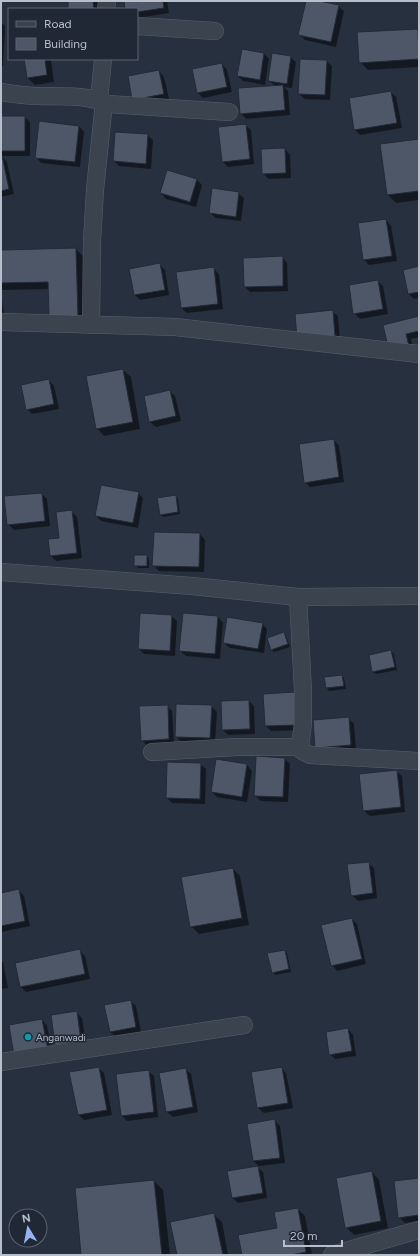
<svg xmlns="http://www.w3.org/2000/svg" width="420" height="1256" font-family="Figtree,sans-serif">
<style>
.shadow{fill:#0007}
.building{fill:#4e5768;stroke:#222937}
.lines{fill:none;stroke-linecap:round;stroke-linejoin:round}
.minor-casing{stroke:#59606d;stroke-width:18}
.minor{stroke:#3b434f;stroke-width:17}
.culture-dot{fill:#0f9aa8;stroke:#202735;stroke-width:1.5}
.labels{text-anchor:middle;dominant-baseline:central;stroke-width:3;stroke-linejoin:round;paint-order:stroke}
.poi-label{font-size:10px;fill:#b8beca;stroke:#202735;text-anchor:start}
</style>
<rect width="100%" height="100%" fill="#27303f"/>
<g class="shadow">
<rect x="69" y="1" width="29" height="8"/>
<polygon points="125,1 167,1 169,13 137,18 137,9 126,9"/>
<polygon points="307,1 314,1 338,6 344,11 336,47 305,40 300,35"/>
<polygon points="1,22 5,26 3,66 1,66"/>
<polygon points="418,30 419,31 419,67 368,70 360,62 358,33"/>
<polygon points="242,50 264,54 269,59 265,85 243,81 238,76"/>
<polygon points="290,57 296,62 292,88 284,87 288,91 290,115 246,119 241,113 275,86 269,80"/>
<polygon points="25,59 51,59 54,82 35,85 28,78"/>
<polygon points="326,61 332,66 330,100 305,99 299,94"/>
<polygon points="222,64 227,70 232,92 203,98 198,93 193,70"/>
<polygon points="159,71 164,77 169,99 138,105"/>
<polygon points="391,92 396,97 402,128 360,135 355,130"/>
<polygon points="1,117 25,117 30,122 30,156 2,156 7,162 14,194 1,197"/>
<polygon points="245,125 251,130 254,164 228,167 223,162"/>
<polygon points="79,126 84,132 80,167 41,163 36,157"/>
<polygon points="147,135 153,140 151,169 119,166 114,161"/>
<polygon points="419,140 419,200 396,203 388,195 381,145"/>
<polygon points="285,149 290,155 291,178 269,179 263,174"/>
<polygon points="167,172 197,180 202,185 196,207 166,199 161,193"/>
<polygon points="238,193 244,198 241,221 216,218 210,213"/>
<polygon points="386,220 391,226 397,261 369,265 364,260"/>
<polygon points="76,249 84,257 85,325 49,289 1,290 1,251"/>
<polygon points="282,257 287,263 288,291 250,292 245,287"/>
<polygon points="159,264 165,270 169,295 140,300 135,295"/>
<polygon points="419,267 419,298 414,299 409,294"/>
<polygon points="213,268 219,274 223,309 187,313 181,308"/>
<polygon points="378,281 383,286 388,314 360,319 354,313"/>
<polygon points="1,293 5,320 1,321"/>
<polygon points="332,311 338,316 340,341 303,344"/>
<polygon points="419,317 419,337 411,339 413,352 390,351"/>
<polygon points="123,370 131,377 140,429 104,436 97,428"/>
<polygon points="49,380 54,386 59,409 32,414 27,409"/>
<polygon points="170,391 175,396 181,421 156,427 150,422"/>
<polygon points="334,440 339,446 344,482 310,487 305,482"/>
<polygon points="138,493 143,498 138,528 101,521 96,516"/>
<polygon points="42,494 47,499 50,526 14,530 8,524"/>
<polygon points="176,496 178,499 180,514 163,517 161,514"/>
<polygon points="71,511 77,517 82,558 56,561 51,556"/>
<polygon points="200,534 205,540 204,572 159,571 153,565"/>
<polygon points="146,556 149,558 149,568 138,568 135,565"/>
<polygon points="184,614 218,617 223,623 220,659 186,656 180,651"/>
<polygon points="172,616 177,621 175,656 144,654 139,649"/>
<polygon points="262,624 267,629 264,653 230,648 224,643"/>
<polygon points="284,633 286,636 290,647 274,652 272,650"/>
<polygon points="391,651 394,654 397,670 376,674 373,672"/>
<polygon points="342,676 344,678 346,689 329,691 327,688 325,678"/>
<polygon points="264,695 302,730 271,731 266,726"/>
<polygon points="249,701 254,706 255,734 228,735 223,730"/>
<polygon points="167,706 172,711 174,744 147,746 142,740"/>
<polygon points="211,706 217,712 215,743 181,742 176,736"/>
<polygon points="348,718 354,724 356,750 315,747"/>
<polygon points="285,759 290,764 288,802 261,801 255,796"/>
<polygon points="217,761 247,765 252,771 247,802 217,797 212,792"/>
<polygon points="200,764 206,769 205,804 172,803 167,798"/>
<polygon points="396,771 402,776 405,812 370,816 364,811 360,775"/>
<polygon points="368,863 374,868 377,898 358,901 352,895"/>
<polygon points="233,869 240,876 249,925 199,934 191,926"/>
<polygon points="19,891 24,896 30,926 1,932 1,894"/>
<polygon points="352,919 357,924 366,964 337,971 332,965"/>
<polygon points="79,950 85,956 90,979 26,992 21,987 16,964"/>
<polygon points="285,951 287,953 291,972 275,975 273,972"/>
<polygon points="1,960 3,962 8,988 1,989"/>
<polygon points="130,1001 136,1006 141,1032 116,1037 110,1032"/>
<polygon points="76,1012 82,1018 86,1046 61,1049 56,1044"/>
<polygon points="42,1020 47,1026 53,1055 21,1060"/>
<polygon points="348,1029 353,1035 356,1056 335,1059 330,1054"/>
<polygon points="98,1068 104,1073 112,1115 84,1120 79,1115"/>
<polygon points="281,1068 286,1073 293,1108 264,1113 258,1108 252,1073"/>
<polygon points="185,1069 191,1074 198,1112 173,1117 167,1112"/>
<polygon points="148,1071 154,1076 158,1117 127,1121 122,1116"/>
<polygon points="274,1120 280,1126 285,1163 259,1166 253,1161 248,1124"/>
<polygon points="257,1167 263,1172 267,1198 238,1203 233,1198"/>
<polygon points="372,1172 379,1180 388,1228 354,1235 346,1227"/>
<polygon points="419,1179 419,1221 405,1223 399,1217"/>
<polygon points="154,1181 163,1190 170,1255 82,1255"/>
<polygon points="298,1209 305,1216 312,1255 243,1255 278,1229"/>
<polygon points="214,1215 222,1222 228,1255 178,1255"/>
</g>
<g class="building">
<polygon points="68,1 93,1 94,9 68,9"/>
<polygon points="124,1 163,1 164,8 137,12 137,9 125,9"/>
<polygon points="306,1 319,1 339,5 331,42 298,35"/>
<polygon points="418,29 419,59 359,63 357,32"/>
<polygon points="242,49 264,53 260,80 237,76"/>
<polygon points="272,53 291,56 287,84 268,81"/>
<polygon points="24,59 45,59 47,75 27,78"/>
<polygon points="300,59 327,60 325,95 298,94"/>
<polygon points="222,63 227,87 197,93 192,69"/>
<polygon points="159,70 164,94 132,100 128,76"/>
<polygon points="283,85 285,110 240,114 238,88"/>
<polygon points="391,91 397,123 354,130 349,98"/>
<rect x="1" y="116" width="24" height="35"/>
<polygon points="39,121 79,126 75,162 35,158"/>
<polygon points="246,124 250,159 222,162 218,127"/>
<polygon points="115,132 148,134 146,164 113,161"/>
<polygon points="419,139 419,191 387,195 380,144"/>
<polygon points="285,148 286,173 262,174 261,149"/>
<polygon points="1,155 2,155 9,189 1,191"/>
<polygon points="167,170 197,179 190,202 160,193"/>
<polygon points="212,188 239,192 236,217 209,213"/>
<polygon points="386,219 392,256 363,260 358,223"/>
<polygon points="76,248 78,317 49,318 48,282 1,283 1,250"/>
<polygon points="283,256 283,286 244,287 243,258"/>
<polygon points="160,263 165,290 134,295 129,269"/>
<polygon points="419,266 419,292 408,294 403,270"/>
<polygon points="214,267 218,304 181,308 176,272"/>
<polygon points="378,280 383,309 353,314 349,285"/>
<polygon points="333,310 335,336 297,339 295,314"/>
<polygon points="419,316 419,331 406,334 409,346 389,351 383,325"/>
<polygon points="123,369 133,422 96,429 86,376"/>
<polygon points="49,379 54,404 26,410 21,385"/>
<polygon points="170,390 176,416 149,422 144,396"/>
<polygon points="334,439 339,477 304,483 299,444"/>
<polygon points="101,485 139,492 133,523 95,516"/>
<polygon points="42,493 45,521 7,525 4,496"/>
<polygon points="176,495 178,512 160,515 157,498"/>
<polygon points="72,510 77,553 50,556 48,539 59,538 56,512"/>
<polygon points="154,532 200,533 199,567 152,566"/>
<rect x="134" y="555" width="13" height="11"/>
<polygon points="140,613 172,615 170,651 138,649"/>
<polygon points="183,613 218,616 215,654 179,651"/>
<polygon points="227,617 263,623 258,649 223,643"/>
<polygon points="284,632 288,644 271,650 267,638"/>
<polygon points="391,650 395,667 372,672 369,655"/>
<polygon points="342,675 344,686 326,688 324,677"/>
<polygon points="295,692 297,725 265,726 263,694"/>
<polygon points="249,700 250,729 222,730 221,701"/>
<polygon points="176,704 212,705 210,738 175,737"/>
<polygon points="168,705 169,739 141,741 139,706"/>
<polygon points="349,717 351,745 315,748 313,720"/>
<polygon points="256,756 285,758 283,797 254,796"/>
<polygon points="216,759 247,764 242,797 211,792"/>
<polygon points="167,762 201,763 200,799 166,798"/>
<polygon points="397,770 401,807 363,811 359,774"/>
<polygon points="369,862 373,893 351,896 347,864"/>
<polygon points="233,868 242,918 190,927 181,877"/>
<polygon points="19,889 25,921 1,926 1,893"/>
<polygon points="352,918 362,959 331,966 321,925"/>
<polygon points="80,949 85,974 20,987 15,963"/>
<polygon points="285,950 289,969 272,973 267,953"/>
<polygon points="131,1000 136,1027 110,1032 104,1005"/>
<polygon points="77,1011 81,1041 55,1045 51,1015"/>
<polygon points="42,1019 48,1050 14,1056 9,1025"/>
<polygon points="348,1028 352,1051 329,1055 326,1032"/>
<polygon points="99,1067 107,1110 78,1115 69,1072"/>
<polygon points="282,1067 288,1103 257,1108 251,1072"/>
<polygon points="186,1068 193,1107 166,1112 159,1073"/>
<polygon points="149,1070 154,1112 121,1116 116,1074"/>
<polygon points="275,1119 280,1158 253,1161 247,1124"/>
<polygon points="258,1166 263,1193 232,1198 227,1171"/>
<polygon points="372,1171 381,1221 345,1228 336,1178"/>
<polygon points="419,1178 419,1215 398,1218 394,1181"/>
<polygon points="154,1180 162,1255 81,1255 75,1188"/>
<polygon points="298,1208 306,1252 291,1255 242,1255 238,1235 277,1228 274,1212"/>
<polygon points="214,1213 223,1255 177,1255 170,1222"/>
</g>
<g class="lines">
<defs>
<g id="minor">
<polyline points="106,9 107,1"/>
<polyline points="137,26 215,31"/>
<path d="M1 92C13 94 26 96 38 96 63 97 84 94 108 104L229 112"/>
<polyline points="99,100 103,59"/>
<polyline points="1,322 175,327 419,354"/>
<polyline points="91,325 92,241 95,190 104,102"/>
<polyline points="1,572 192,586 298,597 419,596"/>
<polyline points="300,747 302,751 310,755 419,761"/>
<polyline points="152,752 237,747 300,747 303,723 303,691 298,597"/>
<polyline points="1,1062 244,1025"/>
<polyline points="332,1255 419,1230"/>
</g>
</defs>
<use href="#minor" class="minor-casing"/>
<use href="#minor" class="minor"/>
</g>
<circle class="culture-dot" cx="28" cy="1037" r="4"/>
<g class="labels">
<g class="poi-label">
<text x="36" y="1037">Anganwadi</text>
</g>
</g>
<rect width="420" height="1256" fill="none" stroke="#b8beca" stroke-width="4"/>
<rect x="8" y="8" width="130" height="52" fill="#202735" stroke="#5d6371"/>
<rect x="16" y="21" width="20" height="6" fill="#3b434f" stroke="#5d6371"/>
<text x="44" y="28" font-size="12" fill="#b8beca">Road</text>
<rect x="16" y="38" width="20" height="12" fill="#4e5768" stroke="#5d6371"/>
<text x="44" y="48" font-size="12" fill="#b8beca">Building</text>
<g transform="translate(28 1228) rotate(350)"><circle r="19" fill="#202735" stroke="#5d6371"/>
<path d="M0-3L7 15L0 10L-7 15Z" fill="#95b3f2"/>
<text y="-6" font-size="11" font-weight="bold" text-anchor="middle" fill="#b8beca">N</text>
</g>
<path d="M284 1240v6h58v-6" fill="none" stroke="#b8beca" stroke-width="2"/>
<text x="290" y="1240" font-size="12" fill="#b8beca" stroke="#202735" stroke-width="3" paint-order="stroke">20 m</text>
</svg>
